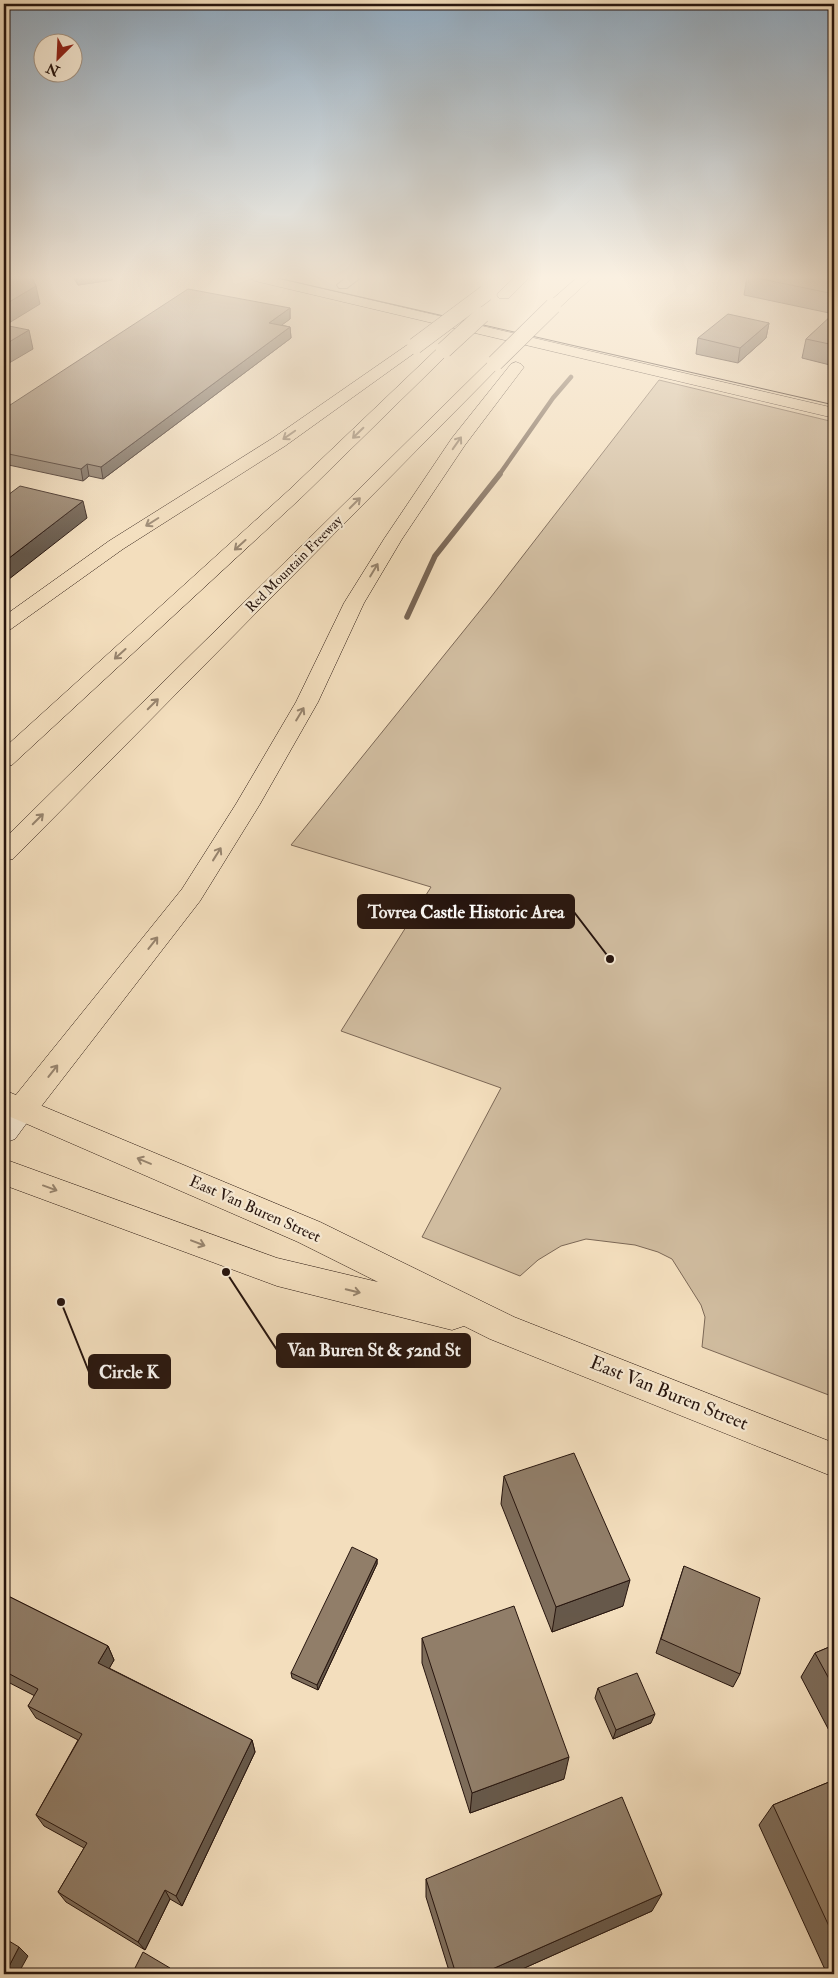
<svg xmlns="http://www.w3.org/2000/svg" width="838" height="1978" font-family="'IM FELL Double Pica',serif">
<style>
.green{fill:#d0bc9f;stroke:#7c6856}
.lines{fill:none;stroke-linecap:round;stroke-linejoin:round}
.stream-far1{stroke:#786554;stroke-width:4.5}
.stream{stroke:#786554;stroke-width:5.5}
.street-casing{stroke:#5a473a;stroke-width:2}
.secondary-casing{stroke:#27150e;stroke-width:1}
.primary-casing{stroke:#27150e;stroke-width:1}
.highway-casing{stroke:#27150e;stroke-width:1}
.street{fill:#f7ead4;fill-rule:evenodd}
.secondary{fill:#f7ead4;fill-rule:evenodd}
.primary{fill:#f3debd;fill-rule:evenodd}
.highway{fill:#f3debd;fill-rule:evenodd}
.tram{stroke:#27150e;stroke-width:1}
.highway-bridge-casing{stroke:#27150e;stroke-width:17;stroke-linecap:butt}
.highway-bridge{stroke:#f3debd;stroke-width:16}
.wall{fill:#7d6c5a;stroke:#27150e}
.shaded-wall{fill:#66584a;stroke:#27150e}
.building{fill:#917e69;stroke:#27150e}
.oneway{stroke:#97846e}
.labels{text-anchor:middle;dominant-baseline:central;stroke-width:4.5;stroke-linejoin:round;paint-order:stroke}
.far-street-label{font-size:14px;fill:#27150e;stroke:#f7ead4}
.street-label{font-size:16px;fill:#27150e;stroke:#f7ead4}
.near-street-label{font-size:19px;fill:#27150e;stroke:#f7ead4}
.leader{fill:none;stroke:#27150e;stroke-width:2}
.callout-dot{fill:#27150e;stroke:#f7ead4;stroke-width:2}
.callout{fill:#27150e;stroke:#27150e;stroke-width:2}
.callout-label{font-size:18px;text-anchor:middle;font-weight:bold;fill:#fff}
</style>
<rect width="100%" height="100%" fill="#f3debd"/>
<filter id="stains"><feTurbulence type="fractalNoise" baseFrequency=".004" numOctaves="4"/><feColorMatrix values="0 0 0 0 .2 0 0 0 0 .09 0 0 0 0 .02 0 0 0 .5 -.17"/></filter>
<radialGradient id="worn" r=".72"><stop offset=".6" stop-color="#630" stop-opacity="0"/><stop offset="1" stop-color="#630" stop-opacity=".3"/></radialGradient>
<polygon class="green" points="659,380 834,422 834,1397 702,1347 705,1317 701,1305 672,1259 658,1252 635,1245 586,1239 561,1246 538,1260 520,1276 422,1237 501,1088 341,1031 431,887 291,845 491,597"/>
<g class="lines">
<polyline class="stream-far1" points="499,475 553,398 571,377"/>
<polyline class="stream" points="407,617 435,556 500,474"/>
<defs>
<polygon id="street" points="347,277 361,277 347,288 339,288 337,285"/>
<path id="secondary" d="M22 1097 33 1101 37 1109 15 1139 4 1143C4 1121 0 1105 22 1097Z"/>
<g id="primary">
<polygon points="248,277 272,277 834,408 834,418 255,281"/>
<polygon points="4,1090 320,1222 514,1317 834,1443 834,1477 490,1339 464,1326 452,1330 277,1286 4,1185 4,1159 277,1258 378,1282 298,1242 4,1114"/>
</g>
<g id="highway">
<polygon points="515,277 530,277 509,298 499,298 497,295 499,292"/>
<polygon points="578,277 593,277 558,309 548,309 546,306 548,303"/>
<polygon points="415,341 420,343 423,346 420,349 285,446 123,549 11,629 4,631 4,616 109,541 273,438 410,343"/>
<polygon points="444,345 449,347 452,350 449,353 301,498 12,765 4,767 4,748 289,490 439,347"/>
<polygon points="495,358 500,360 503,363 500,366 13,859 4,861 4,839 490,360"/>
<polygon points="516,362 521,364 524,367 465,445 402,539 364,603 318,702 260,804 200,901 33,1117 22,1121 11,1117 7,1109 11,1101 182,889 236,804 296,702 344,603 384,539 452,438 511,364"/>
</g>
</defs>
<use href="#street" class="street-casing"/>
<use href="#secondary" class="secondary-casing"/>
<use href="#primary" class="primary-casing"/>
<use href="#highway" class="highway-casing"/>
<use href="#street" class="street"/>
<use href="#secondary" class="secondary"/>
<use href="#primary" class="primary"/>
<use href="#highway" class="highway"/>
<polyline class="tram" points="273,277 834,405"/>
<defs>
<g id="highway-bridge">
<polyline points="415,346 486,293"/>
<polyline points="444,350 482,315"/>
<polyline points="495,363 553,306"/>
</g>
</defs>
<use href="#highway-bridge" class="highway-bridge-casing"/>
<use href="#highway-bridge" class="highway-bridge"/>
</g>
<g class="wall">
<polygon points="73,277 112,277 112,280 78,285"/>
<polygon points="747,277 834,277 834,366 802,358 806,339 834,314 744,295"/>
<polygon points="290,308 290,319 281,325 290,327 291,338 103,479 89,476 83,481 4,464 4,409"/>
<polygon points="769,323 766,338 738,363 696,354 698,338"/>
<polygon points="504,1476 623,1606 552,1632 501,1504"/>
<polygon points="377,1559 377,1564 318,1690 292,1678 291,1673"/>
<polygon points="684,1566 740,1674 733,1687 656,1653"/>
<polygon points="4,1594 108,1646 114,1660 109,1668 252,1740 255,1752 182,1906 170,1899 145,1950 66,1902 58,1892 84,1848 44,1826 36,1815 78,1740 36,1718 28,1706 35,1696 4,1680"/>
<polygon points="422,1638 564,1779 470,1813 422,1663"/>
<polygon points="834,1645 834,1740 801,1677 815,1653"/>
<polygon points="598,1688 651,1723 613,1739 595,1698"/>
<polygon points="834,1780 834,1974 827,1974 759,1825 773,1805"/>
<polygon points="426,1879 652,1911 511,1974 450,1974 426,1897"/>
</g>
<g class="shaded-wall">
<polygon points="76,277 112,277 112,280 78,285"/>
<polygon points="36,286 40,304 4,326 4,305"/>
<polygon points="290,308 290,319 270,334 269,323"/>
<polygon points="769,323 766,338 738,363 740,348"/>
<polygon points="290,327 291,338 103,479 101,467"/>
<polygon points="29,330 33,349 4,366 4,345"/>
<polygon points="87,464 89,476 83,481 81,469"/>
<polygon points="83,501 87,518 4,583 4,562"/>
<polygon points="377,1559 377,1564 318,1690 317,1685"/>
<polygon points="630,1580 623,1606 552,1632 556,1607"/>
<polygon points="108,1646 114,1660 105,1676 98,1663"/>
<polygon points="655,1714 651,1723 613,1739 616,1730"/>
<polygon points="252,1740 255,1752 182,1906 176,1896"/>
<polygon points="569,1757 564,1779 470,1813 472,1793"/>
<polygon points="165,1890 170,1899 145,1950 138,1942"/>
<polygon points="662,1894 652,1911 511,1974 481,1974"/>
<polygon points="19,1947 28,1956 18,1974 5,1974"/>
<polygon points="170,1968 172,1971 171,1974 167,1974"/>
</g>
<g class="building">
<polygon points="4,277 32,277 36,286 4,305"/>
<polygon points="752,277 834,277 834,294"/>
<polygon points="188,289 290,308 269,323 290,327 101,467 87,464 81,469 4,453 4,409"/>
<polygon points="834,313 834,345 806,339"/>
<polygon points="728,314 769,323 740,348 698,338"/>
<polygon points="4,325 29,330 4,345"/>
<polygon points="20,486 83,501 4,562 4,498"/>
<polygon points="574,1453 630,1580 556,1607 504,1476"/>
<polygon points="352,1547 377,1559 317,1685 291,1673"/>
<polygon points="684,1566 760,1598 740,1674 661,1639"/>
<polygon points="4,1594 108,1646 98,1663 252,1740 176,1896 165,1890 138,1942 58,1892 87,1843 36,1815 82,1734 28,1706 38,1689 4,1671"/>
<polygon points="514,1606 569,1757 472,1793 422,1638"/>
<polygon points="834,1645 834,1688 815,1653"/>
<polygon points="637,1673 655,1714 616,1730 598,1688"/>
<polygon points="834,1780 834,1937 773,1805"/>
<polygon points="622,1797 662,1894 481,1974 456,1974 426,1879"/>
<polygon points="4,1938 19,1947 5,1974 4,1974"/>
<polygon points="143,1952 170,1968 167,1974 132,1974"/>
<polygon points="329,1971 335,1974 327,1974"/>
</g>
<defs><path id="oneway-shaft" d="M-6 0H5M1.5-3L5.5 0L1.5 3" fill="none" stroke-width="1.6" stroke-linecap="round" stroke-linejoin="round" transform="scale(1.25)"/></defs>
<g class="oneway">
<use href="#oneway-shaft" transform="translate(358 433) rotate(136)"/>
<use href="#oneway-shaft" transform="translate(289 435) rotate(145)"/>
<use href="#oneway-shaft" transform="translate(457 443) rotate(-55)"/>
<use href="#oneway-shaft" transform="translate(355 503) rotate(-45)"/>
<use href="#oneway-shaft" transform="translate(152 522) rotate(148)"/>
<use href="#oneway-shaft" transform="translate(240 545) rotate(138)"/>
<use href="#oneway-shaft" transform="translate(374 570) rotate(-59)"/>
<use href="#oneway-shaft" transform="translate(120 654) rotate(138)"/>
<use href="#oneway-shaft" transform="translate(153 704) rotate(-45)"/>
<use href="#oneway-shaft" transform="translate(300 714) rotate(-59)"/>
<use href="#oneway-shaft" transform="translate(38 819) rotate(-45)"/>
<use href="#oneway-shaft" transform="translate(217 854) rotate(-58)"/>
<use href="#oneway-shaft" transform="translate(153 943) rotate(-52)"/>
<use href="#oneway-shaft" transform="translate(53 1071) rotate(-52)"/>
<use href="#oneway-shaft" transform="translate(144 1161) rotate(-157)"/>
<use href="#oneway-shaft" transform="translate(50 1188) rotate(20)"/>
<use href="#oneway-shaft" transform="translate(198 1243) rotate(21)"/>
<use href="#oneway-shaft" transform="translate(353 1291) rotate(14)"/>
</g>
<linearGradient id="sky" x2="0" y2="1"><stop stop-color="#91aabf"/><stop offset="0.5" stop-color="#faf0e1"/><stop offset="1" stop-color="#faf0e1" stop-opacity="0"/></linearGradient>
<rect width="838" height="554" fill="url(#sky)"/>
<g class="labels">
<g class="far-street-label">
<text transform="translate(294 564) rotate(-45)">Red Mountain Freeway</text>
</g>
<g class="street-label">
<text transform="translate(255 1209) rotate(24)">East Van Buren Street</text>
</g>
<g class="near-street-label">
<text transform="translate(669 1393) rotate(22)">East Van Buren Street</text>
</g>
</g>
<path class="leader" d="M610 959L574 912M226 1272L277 1350M61 1302L89 1372"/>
<g class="callout-dot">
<circle cx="610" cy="959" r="5"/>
<circle cx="226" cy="1272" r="5"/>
<circle cx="61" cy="1302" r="5"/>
</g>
<g class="callout">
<rect x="358" y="895" width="216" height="33" rx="5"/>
<rect x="277" y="1334" width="193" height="33" rx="5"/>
<rect x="89" y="1355" width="81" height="33" rx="5"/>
</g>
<g class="callout-label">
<text x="466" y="918">Tovrea Castle Historic Area</text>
<text x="374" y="1356">Van Buren St &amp; 52nd St</text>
<text x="129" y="1378">Circle K</text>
</g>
<rect width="838" height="1978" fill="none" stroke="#f3debd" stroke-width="20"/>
<rect x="5" y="5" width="828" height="1968" fill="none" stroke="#27150e" stroke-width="2.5"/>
<rect x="10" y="10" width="818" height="1958" fill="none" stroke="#27150e"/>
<g transform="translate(58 58) rotate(204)"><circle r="24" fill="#f7ead4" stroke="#a49585"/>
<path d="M0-4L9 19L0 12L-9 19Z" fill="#8f2418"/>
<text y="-8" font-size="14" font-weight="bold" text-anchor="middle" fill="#27150e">N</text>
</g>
<rect width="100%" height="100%" filter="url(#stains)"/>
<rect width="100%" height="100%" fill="url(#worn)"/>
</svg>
